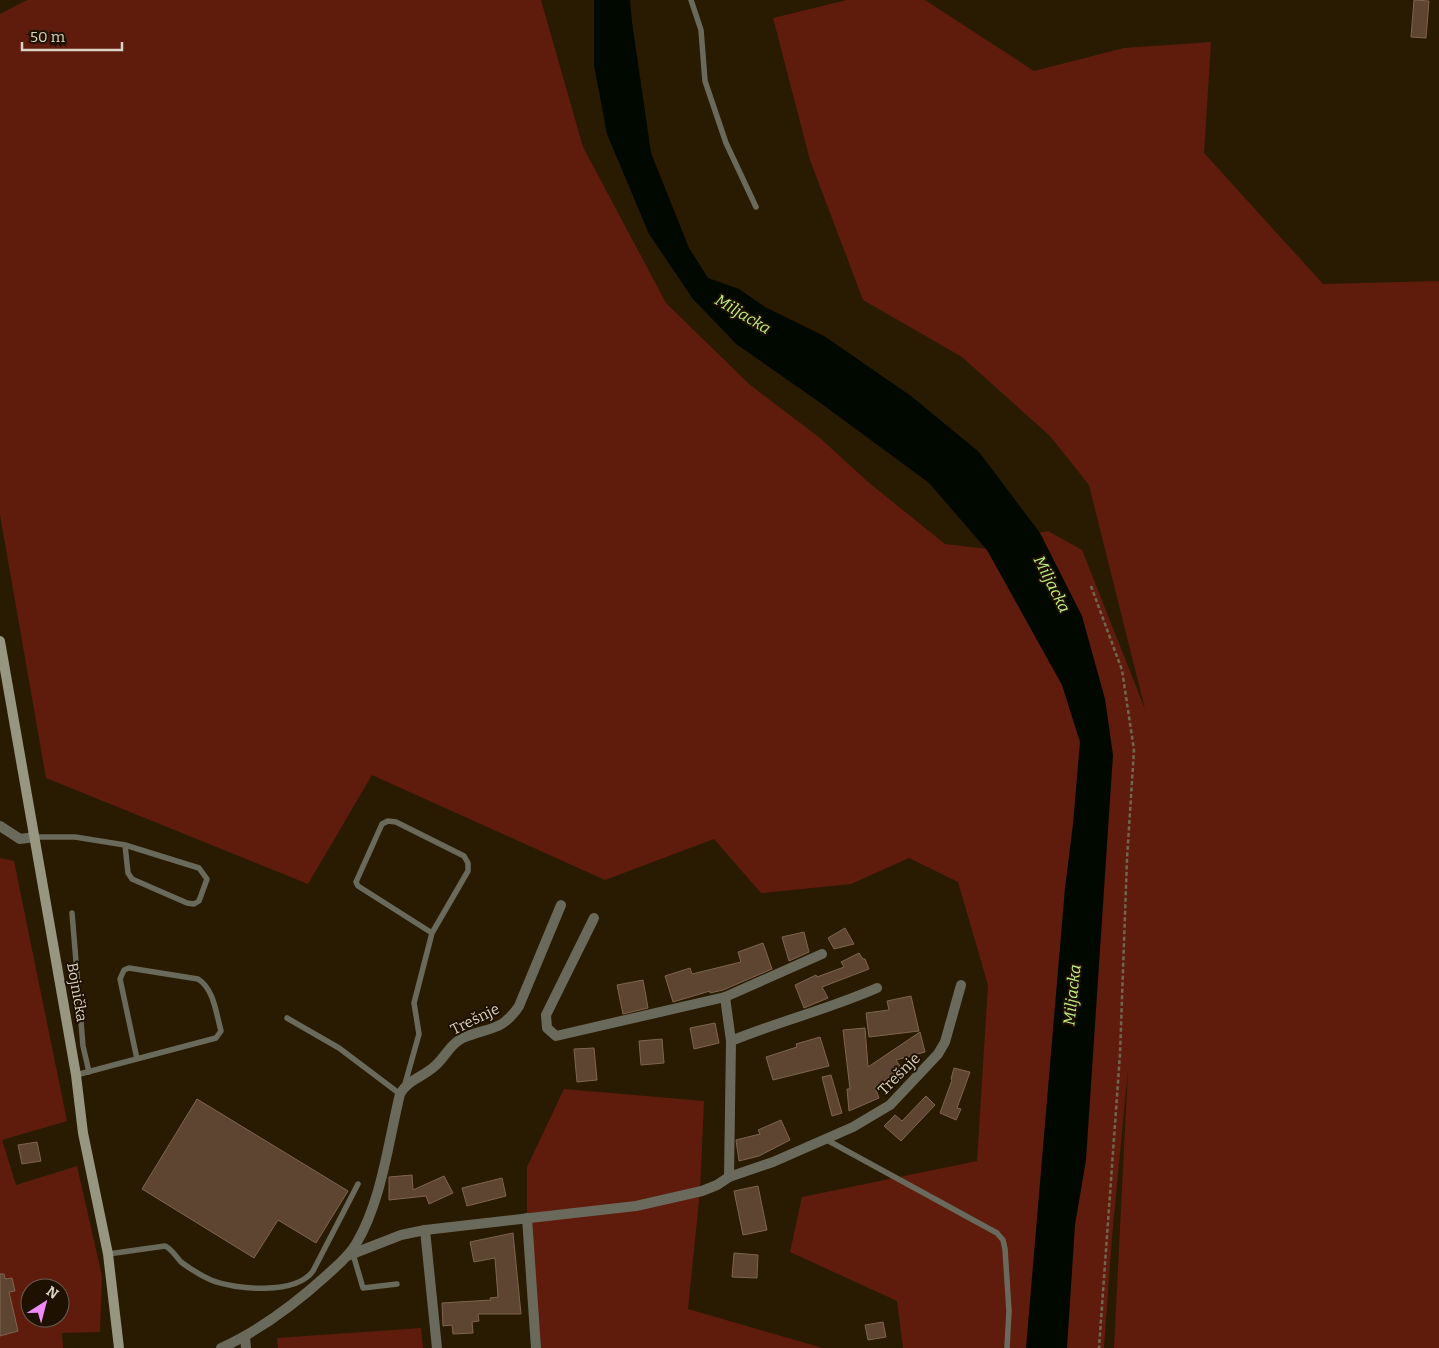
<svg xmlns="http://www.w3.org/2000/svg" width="1439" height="1348" font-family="Bitter,serif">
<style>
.green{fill:#5f1c0d;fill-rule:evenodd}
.water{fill:#010800}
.building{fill:#5e4532;stroke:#7f6450}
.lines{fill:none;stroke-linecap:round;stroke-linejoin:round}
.path{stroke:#716650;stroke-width:2.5;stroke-dasharray:4 2.5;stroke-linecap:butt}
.lane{stroke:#6a6a5c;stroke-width:5.5}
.street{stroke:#6a6a5c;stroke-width:10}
.secondary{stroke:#979680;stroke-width:10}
.labels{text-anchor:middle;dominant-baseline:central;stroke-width:4;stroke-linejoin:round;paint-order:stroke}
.street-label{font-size:15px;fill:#dad2c2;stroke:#1e1100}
.water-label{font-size:16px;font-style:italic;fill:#bff081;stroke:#1e1100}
</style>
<rect width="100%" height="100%" fill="#281b01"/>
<g class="green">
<polygon points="27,0 541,0 583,147 666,303 749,384 820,438 868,482 945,544 987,549 929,483 819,402 736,344 712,319 1011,538 1048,531 1082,550 1145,709 1089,485 1050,436 962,357 863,300 810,160 773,18 847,0 925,0 1034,71 1124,48 1211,42 1204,153 1323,284 1439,281 1439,1348 1114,1348 1128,1069 1112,1237 1104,1348 903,1348 897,1301 790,1252 802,1197 977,1161 988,985 958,882 909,858 851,884 761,893 714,839 605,880 372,775 308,884 46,778 0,515 0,14"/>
<path d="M0 858 14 861 67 1121 2 1140 16 1185 77 1166 102 1276 100 1332 62 1333 63 1348H0ZM30 1288H60V1318H30Z"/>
<polygon points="564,1089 704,1101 700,1191 688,1309 823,1348 541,1348 527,1212 527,1167"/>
<polygon points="421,1328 423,1348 278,1348 277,1338"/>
</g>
<polygon class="water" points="594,0 630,0 632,22 651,153 689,248 708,278 739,289 765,307 824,336 911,396 979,452 1040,533 1082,616 1105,699 1113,755 1086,1160 1075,1225 1067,1348 1026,1348 1065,888 1073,824 1080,742 1062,685 987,550 929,483 819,402 736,344 693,299 649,234 607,134 594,65"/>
<g class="building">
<polygon points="1414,0 1429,1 1426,38 1411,37"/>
<polygon points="845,928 854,944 834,949 828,938"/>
<polygon points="804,932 809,952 789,961 782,937"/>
<polygon points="763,943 772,969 723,990 710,993 710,991 673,1002 665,976 690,968 692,974 741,962 738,952"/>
<polygon points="859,953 863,959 865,959 869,969 822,987 828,998 804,1008 795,985 816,975 817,977 844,967 841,962"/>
<polygon points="643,980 648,1008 623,1014 617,985"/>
<polygon points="911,996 919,1031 869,1037 866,1013 889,1010 887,1001"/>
<polygon points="715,1023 719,1043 694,1049 690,1028"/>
<polygon points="865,1028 868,1067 920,1032 925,1052 896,1060 902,1069 875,1087 879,1098 849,1111 847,1089 850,1089 843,1030"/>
<polygon points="820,1037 829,1066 773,1080 766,1057 797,1047 796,1044"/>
<polygon points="662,1039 664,1063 641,1065 639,1041"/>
<polygon points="594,1048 597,1080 577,1082 574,1049"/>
<polygon points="954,1068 970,1072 957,1108 961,1109 956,1120 940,1113 952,1080 951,1079"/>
<polygon points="831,1075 842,1113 832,1116 822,1077"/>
<polygon points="926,1096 935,1105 901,1141 884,1126 895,1115 902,1121"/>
<polygon points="197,1099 348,1191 316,1243 278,1220 254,1258 142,1189"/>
<polygon points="781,1120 790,1140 759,1156 739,1161 736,1140 760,1134 758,1130"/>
<polygon points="37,1142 41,1161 22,1164 18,1145"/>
<polygon points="412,1175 413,1190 444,1176 453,1193 429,1204 426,1196 389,1200 389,1177"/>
<polygon points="502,1178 506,1196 467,1206 462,1188"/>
<polygon points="758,1186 767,1230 743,1235 734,1191"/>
<polygon points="513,1233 521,1314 478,1314 479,1321 472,1322 473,1333 453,1334 452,1325 443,1326 442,1303 491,1300 490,1298 498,1297 495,1258 474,1262 470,1242"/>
<polygon points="734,1253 758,1255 757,1278 732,1277"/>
<polygon points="0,1274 4,1274 5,1279 12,1278 15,1291 9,1292 18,1331 0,1336"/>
<polygon points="883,1322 886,1337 868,1340 865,1325"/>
</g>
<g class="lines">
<polyline class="path" points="1091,586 1122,670 1134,750 1127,859 1120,1054 1099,1348"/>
<g class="lane">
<polyline points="691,0 701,30 705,81 726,143 756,207"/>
<polyline points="35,837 75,837 125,845 199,868 207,879 199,901 194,904 187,903 132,879 128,873 125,845"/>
<polyline points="72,913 83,1046 89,1072"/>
<polyline points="287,1018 339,1048 400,1094"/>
<path d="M76 1075 216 1038 221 1031C216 1013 214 989 198 979L129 968 124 970 120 979 137 1059"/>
<polyline points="405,1084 419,1034 414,1003 432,933 468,871 468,863 464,856 396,822 388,821 382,824 356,882 358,886 432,933"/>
<polyline points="825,1139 997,1233 1003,1240 1005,1249 1009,1311 1007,1348"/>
<path d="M108 1254 165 1246C172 1249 176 1257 181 1262 189 1268 202 1276 211 1280 236 1290 296 1295 313 1271L358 1184"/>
<polyline points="353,1254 363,1288 397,1284"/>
</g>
<g class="street">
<polyline points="0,826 20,839 35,837"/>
<polyline points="594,918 546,1015 547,1028 556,1036 725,997 731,1041 729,1177"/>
<polyline points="725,997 822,954"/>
<path d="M731 1041C780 1021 829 1009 877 988"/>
<polyline points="527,1218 536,1348"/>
<polyline points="425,1230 437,1348"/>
<polyline points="347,1256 401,1235 425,1230 636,1206 702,1191 717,1185 729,1177 773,1162 853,1127 890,1105 938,1054 945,1042 961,985"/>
<polyline points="245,1337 246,1348"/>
<path d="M221 1348C261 1330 295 1304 327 1275 338 1265 349 1256 356 1244 382 1200 388 1143 400 1094 408 1079 424 1077 436 1065 445 1057 451 1043 463 1038 488 1027 502 1032 519 1006L561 905"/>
</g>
<polyline class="secondary" points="0,641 76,1075 83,1133 108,1254 119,1348"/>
</g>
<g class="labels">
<g class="street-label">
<text transform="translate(77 992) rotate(80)">Bojnička</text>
<text transform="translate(475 1019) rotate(-26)">Trešnje</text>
<text transform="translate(899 1074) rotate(-45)">Trešnje</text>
</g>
<g class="water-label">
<text transform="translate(743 314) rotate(31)">Miljacka</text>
<text transform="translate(1052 584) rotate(63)">Miljacka</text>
<text transform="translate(1072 995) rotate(-84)">Miljacka</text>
</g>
</g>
<g transform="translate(45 1303) rotate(36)"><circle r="24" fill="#1e1100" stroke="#695e4e"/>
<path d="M0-4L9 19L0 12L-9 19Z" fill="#ee8bf8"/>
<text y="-8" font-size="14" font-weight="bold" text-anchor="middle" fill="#dad2c2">N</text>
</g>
<path d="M22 42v8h100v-8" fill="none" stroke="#dad2c2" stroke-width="2.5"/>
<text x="30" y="42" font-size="15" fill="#dad2c2" stroke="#1e1100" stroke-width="4" paint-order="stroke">50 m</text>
</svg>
